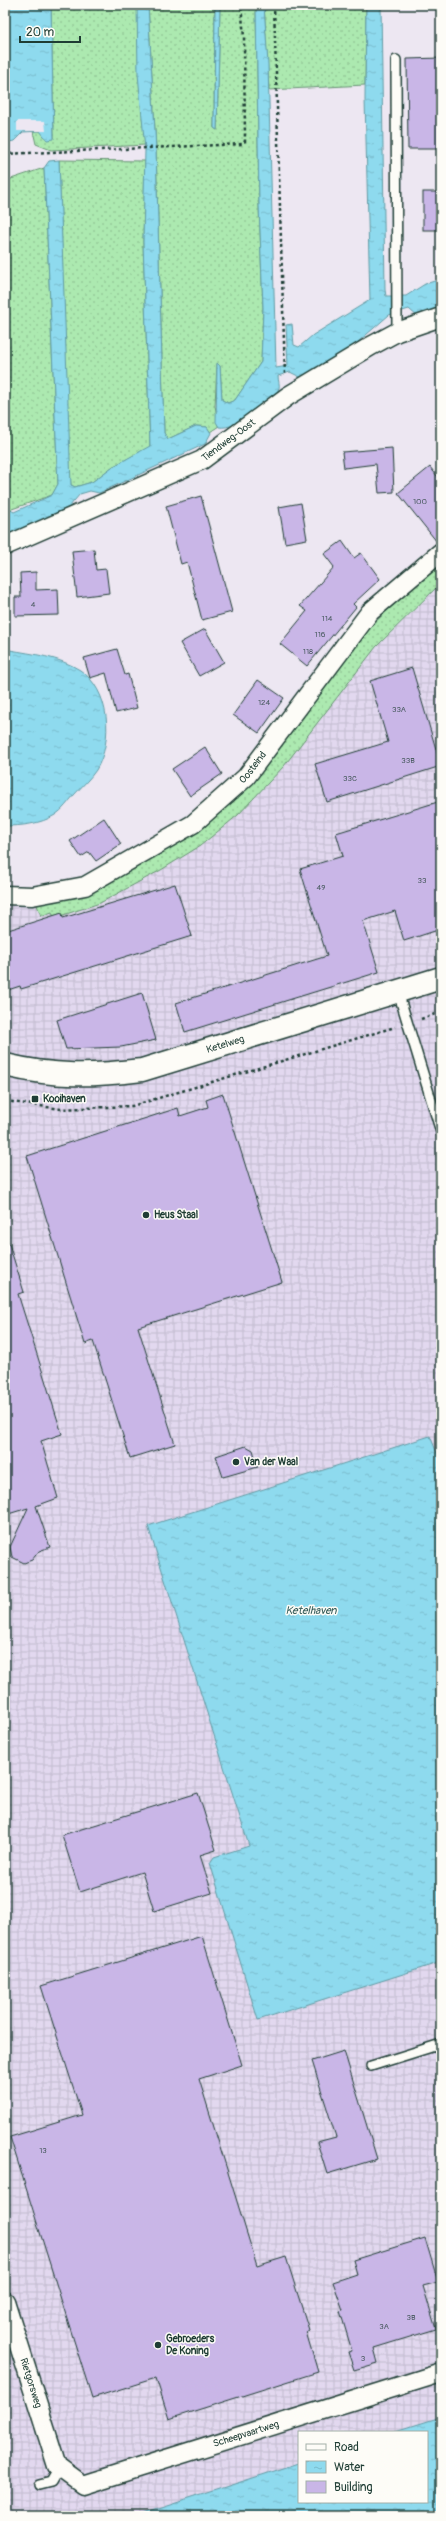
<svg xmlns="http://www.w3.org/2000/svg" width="446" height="2521" font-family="Pangolin,sans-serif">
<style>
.industrial{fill:url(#industrial-grid)}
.grass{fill:url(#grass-dots);stroke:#669372}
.water{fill:url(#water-ripples);stroke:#629ba4}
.pier{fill:#ede7f2}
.building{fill:#c9b6e7;stroke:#1f3d34}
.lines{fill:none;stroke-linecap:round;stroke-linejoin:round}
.lane-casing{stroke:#1f3d34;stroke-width:12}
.street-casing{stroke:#1f3d34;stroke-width:21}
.secondary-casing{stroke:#1f3d34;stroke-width:25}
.path{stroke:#1f3d34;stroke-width:2.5;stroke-dasharray:3 3;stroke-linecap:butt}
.lane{stroke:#fdfcf7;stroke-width:9}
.street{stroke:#fdfcf7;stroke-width:18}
.secondary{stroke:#fdfcf7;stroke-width:22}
.poi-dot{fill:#1f3d34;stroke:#fdfcf7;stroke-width:1.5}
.labels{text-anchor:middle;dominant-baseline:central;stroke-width:3;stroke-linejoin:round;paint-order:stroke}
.number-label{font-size:8px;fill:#4a5b61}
.street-label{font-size:10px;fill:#1f3d34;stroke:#fdfcf7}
.poi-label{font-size:10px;font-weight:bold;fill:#1f3d34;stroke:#fdfcf7;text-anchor:start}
.water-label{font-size:11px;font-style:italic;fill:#355c59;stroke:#fdfcf7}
</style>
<defs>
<pattern id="industrial-grid" width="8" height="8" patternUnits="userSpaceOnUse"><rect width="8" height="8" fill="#e2d8ef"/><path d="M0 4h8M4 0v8" fill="none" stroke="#c1bace"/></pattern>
<pattern id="grass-dots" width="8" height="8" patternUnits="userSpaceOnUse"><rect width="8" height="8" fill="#ace9b0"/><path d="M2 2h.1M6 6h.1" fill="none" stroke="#94c998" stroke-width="1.8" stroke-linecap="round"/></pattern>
<pattern id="water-ripples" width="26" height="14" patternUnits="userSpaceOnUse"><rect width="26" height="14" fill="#8edaee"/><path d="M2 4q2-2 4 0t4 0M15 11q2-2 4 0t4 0" fill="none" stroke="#7abccd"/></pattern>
</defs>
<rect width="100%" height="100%" fill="#ede7f2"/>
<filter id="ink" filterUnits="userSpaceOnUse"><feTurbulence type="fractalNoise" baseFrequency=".025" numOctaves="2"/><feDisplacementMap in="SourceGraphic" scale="8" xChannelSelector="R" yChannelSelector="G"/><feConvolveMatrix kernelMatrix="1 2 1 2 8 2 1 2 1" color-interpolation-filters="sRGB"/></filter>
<g filter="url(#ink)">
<polygon class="industrial" points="441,578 441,2470 427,2432 299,2432 299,2502 285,2516 5,2516 5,907 179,853"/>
<g class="grass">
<polygon points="51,5 138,5 145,145 51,150 36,144 33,131 40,131 54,138"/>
<polygon points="148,5 215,5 214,128 217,130 220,5 256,7 259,205 263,308 261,362 235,400 228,403 222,400 220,366 217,364 215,406 219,426 210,432 207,427 196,426 168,439 164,433 156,149"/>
<polygon points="264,5 366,5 365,85 269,90"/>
<polygon points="59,160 145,161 143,242 150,447 112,467 92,482 75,487 71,485 69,469"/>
<polygon points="44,168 58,484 52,495 9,510 5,380 5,181"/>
<polygon points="441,560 441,583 376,647 284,766 238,815 200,846 161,870 100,903 54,918 52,912 41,916 33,894 106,884 172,845 210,816 354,642"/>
</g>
<g class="water">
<polygon points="6,5 51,5 54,139 47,140 40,131 23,132 14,141 5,143"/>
<polygon points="137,5 148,5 156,149 164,433 168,439 196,426 207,427 211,433 205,444 99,493 90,491 80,494 69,507 5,537 5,380 9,509 14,512 52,495 58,484 44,168 49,161 59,160 71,485 75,487 92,482 112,467 150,446 143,242 145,150 138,74"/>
<polygon points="215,5 220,5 217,130 214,128"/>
<path d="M256 5H264L268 64 276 368 288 366 286 325 292 324 294 345 299 347 313 335 370 300 365 99 366 5H381L385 290 386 296H406L425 284 441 279V310L419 318 409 309 389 315 351 348 302 378 290 372 278 376C278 380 280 385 279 388 273 405 236 430 219 427L216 422 217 363 220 366 222 400 228 403 235 400 261 362 263 308 259 205Z"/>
<path d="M10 650C33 654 59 657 80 670 110 690 114 740 96 770 90 779 81 787 74 795 68 802 63 810 55 815 41 824 21 826 5 826V651Z"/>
<polygon points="430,1436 437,1453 441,1453 441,1962 258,2020 210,1863 214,1857 249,1846 148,1526"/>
<polygon points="441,2417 441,2516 136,2516 299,2463 299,2502 427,2502 427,2432 393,2432"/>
</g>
<polygon class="pier" points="17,121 45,121 46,131 17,131"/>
<g class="building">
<polygon points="441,58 441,149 408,149 407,59"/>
<rect x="423" y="192" width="18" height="38"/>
<polygon points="392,448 394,492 379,493 376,464 344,468 342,452"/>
<polygon points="430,467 441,481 441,542 437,542 398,493"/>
<polygon points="201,496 232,612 202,620 187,562 181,564 166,506"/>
<polygon points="301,503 307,539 285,543 279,507"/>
<polygon points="342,541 354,558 361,553 380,579 353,604 356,607 307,666 280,644 307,611 300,606 334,567 324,554"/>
<polygon points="94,549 96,570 106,569 109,593 77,597 72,551"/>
<polygon points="36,572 36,590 58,589 59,615 15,616 15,597 21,597 20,573"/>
<polygon points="205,629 224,662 199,676 180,643"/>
<polygon points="117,649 125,675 128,674 137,708 116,713 106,673 90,678 84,658"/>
<polygon points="412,668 441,766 327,802 315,764 388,742 370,681"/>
<polygon points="258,680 284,698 259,733 233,715"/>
<polygon points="205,747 222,774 190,796 172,769"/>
<polygon points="441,801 441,929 404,941 395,911 363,921 379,972 185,1032 176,1003 327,956 300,869 343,856 336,833"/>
<polygon points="104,818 121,844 96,861 89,852 81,857 70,841"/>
<polygon points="175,884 192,936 21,989 20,986 5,991 5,931 62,913 63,918"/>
<polygon points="142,993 156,1040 121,1047 66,1049 57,1020"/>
<polygon points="223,1094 282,1282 138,1327 175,1444 130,1458 93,1341 85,1344 27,1156 178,1108 180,1116 208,1107 206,1100"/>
<polygon points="9,1244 24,1292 18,1294 62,1434 41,1441 58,1498 36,1506 50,1547 39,1551 32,1560 24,1563 12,1557 10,1547 28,1508 5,1515 5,1245"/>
<polygon points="246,1446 253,1450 258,1467 223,1477 216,1456"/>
<polygon points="198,1793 216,1850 200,1855 212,1893 154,1911 142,1872 80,1892 62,1835"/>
<polygon points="202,1936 242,2065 199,2079 257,2266 286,2257 309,2330 306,2332 318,2372 169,2419 156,2378 92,2398 10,2137 82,2115 41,1986"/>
<polygon points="344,2051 377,2159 327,2174 317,2142 336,2137 312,2061"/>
<polygon points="425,2238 438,2282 423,2286 436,2329 374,2348 378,2363 354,2370 348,2352 352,2351 340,2311 343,2310 333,2282 357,2274 353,2260"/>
</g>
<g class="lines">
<defs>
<g id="lane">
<polyline points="396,60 397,332"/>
<polyline points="398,992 441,1132"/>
<polyline points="371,2066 441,2044"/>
<polyline points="39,2485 51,2482 59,2468"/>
</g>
<g id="street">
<path id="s1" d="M5 546 202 460 288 396 371 346 397 332 441 317"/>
<path id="s2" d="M5 895 32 896 85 886 193 824 246 777 370 612 441 552"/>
<path id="s3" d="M5 2301 57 2466 83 2485 441 2373"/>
</g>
<g id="secondary">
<path id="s4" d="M5 1065C55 1077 92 1076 142 1070L441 978"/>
</g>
</defs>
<use href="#lane" class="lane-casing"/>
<use href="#street" class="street-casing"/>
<use href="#secondary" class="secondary-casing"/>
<g class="path">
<polyline points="274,5 285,376"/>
<polyline points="5,154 242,144 245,141 244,37 241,5"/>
<polyline points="421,1019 441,1012"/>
<polyline points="5,1101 61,1109 132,1106 395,1027"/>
</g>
<use href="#lane" class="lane"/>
<use href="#street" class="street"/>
<use href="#secondary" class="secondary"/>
</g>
</g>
<g class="poi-dot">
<rect x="31" y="1095" width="8" height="8" rx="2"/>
<circle cx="146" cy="1215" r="4"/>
<circle cx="236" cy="1462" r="4"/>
<circle cx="158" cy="2345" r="4"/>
</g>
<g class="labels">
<g class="number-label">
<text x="420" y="501">100</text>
<text x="33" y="604">4</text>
<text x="327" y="618">114</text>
<text x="320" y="634">116</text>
<text x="308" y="651">118</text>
<text x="264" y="702">124</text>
<text x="399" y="709">33A</text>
<text x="408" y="760">33B</text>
<text x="350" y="778">33C</text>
<text x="422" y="880">33</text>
<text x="321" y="887">49</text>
<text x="43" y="2150">13</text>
<text x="411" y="2317">3B</text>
<text x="384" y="2326">3A</text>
<text x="363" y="2358">3</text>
</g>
<g class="street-label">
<text stroke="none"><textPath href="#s1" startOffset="248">Tiendweg-Oost</textPath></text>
<text stroke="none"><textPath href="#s2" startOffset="288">Oosteind</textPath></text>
<text stroke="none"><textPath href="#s4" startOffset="225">Ketelweg</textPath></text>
<text stroke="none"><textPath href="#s3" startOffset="86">Rietgorsweg</textPath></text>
<text stroke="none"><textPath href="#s3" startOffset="376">Scheepvaartweg</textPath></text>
</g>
<g class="poi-label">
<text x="43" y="1099">Kooihaven</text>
<text x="154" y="1215">Heus Staal</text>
<text x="244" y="1462">Van der Waal</text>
<text x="166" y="2339">Gebroeders<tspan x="166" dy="12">De Koning</tspan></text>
</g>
<g class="water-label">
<text x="311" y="1610">Ketelhaven</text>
</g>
</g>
<rect width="446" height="2521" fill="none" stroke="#fdfcf7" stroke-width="20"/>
<rect x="10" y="10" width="426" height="2501" fill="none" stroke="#1f3d34" stroke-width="1.5" filter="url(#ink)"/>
<rect x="298" y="2431" width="130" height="72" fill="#fdfcf7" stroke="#a4b0a9"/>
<rect x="306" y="2444" width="20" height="6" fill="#fdfcf7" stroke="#a4b0a9"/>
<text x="334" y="2451" font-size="12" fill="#1f3d34">Road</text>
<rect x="306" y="2461" width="20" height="12" fill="url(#water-ripples)" stroke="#a4b0a9"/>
<text x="334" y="2471" font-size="12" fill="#1f3d34">Water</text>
<rect x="306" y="2481" width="20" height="12" fill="#c9b6e7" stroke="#a4b0a9"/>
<text x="334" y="2491" font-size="12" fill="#1f3d34">Building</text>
<path d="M20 36v6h60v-6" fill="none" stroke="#1f3d34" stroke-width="2"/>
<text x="26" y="36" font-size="12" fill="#1f3d34" stroke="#fdfcf7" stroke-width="3" paint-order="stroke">20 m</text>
</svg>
